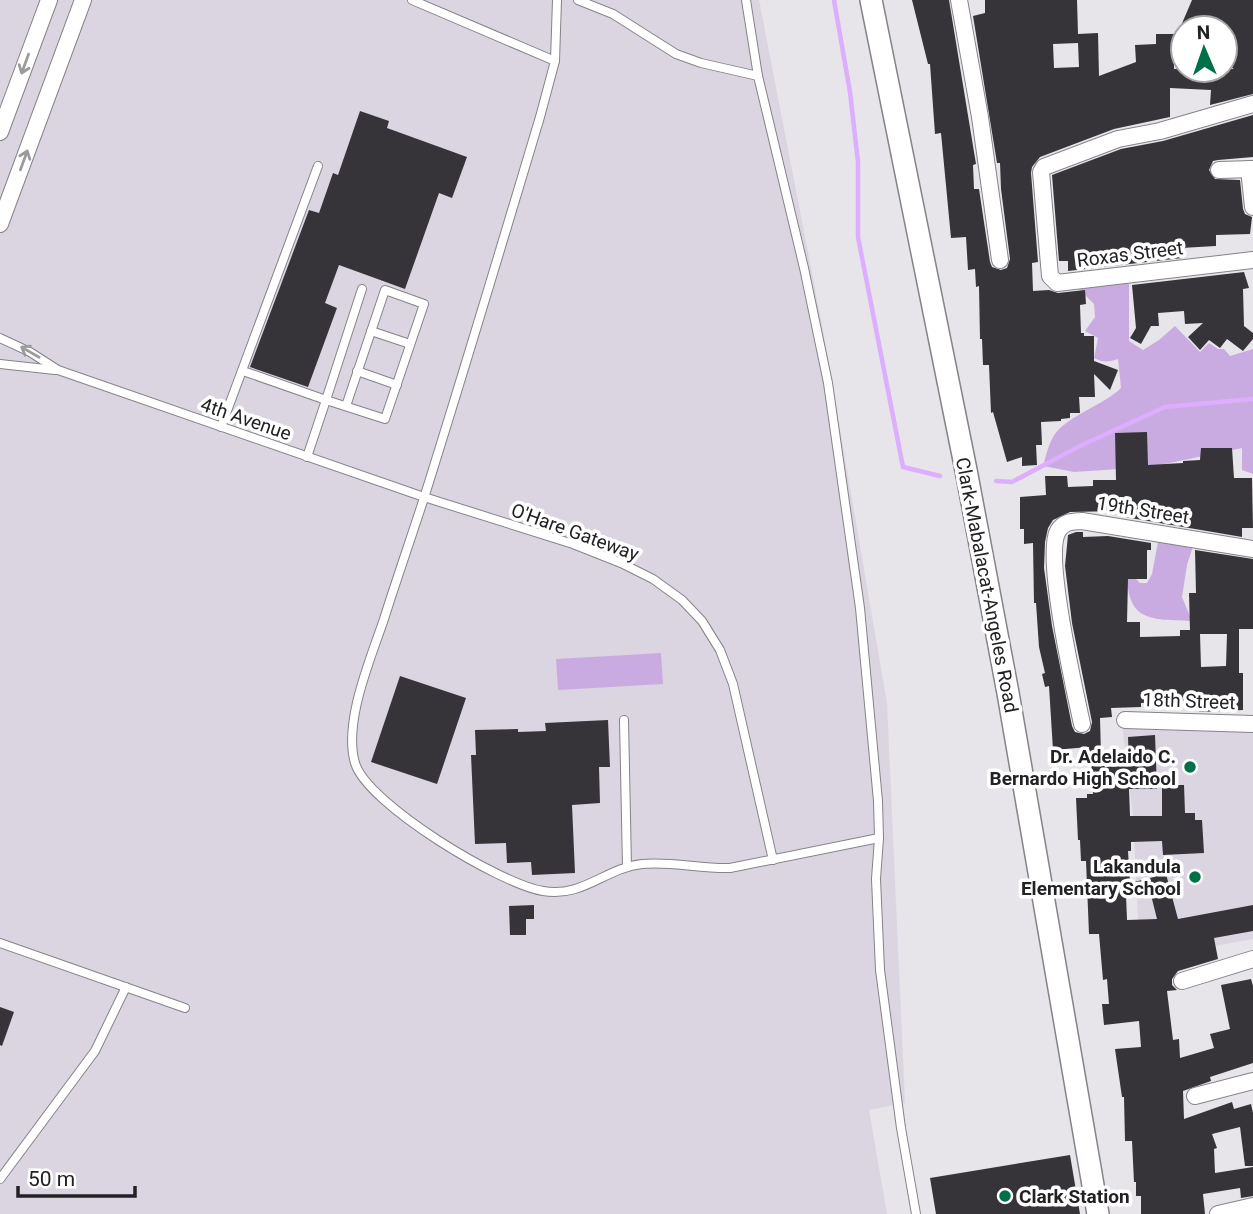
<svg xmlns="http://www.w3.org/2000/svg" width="1253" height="1214" font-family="Roboto,sans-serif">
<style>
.built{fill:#dbd5e1}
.green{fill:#caabe1}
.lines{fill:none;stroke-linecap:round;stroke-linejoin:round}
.stream{stroke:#dcaefd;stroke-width:4.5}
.building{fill:#363438;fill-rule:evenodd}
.lane-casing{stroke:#868388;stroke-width:10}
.street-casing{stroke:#868388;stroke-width:18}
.secondary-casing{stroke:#868388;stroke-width:24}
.lane{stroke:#fff;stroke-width:8}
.street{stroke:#fff;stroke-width:16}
.secondary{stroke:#fff;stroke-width:21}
.oneway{stroke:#9c9b9c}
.poi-dot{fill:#007048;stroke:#fff;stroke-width:2.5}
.labels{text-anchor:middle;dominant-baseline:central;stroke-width:7;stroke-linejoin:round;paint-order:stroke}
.street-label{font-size:19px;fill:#222123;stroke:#fff}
.poi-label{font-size:19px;font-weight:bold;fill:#222123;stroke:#fff;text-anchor:end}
</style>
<rect width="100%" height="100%" fill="#e7e4ea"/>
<g class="built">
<polygon points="0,0 759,0 821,319 887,703 905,1103 869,1110 887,1214 0,1214"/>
<polygon points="1122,725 1253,729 1253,939 1140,960 1133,815"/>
</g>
<g class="green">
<path d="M1129 278V341L1143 350 1159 340 1175 326 1200 352 1209 343 1218 349H1224L1230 356 1253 349V474L1242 470V448L1150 467 1074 472 1043 466C1046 456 1049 442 1055 434 1068 416 1105 404 1121 388L1118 359C1109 362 1104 363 1094 358L1098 338 1085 331 1095 317 1094 304 1077 287Z"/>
<path d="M1158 542 1194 543 1187 565 1182 597 1192 621C1152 619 1127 623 1127 573L1131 574 1140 583H1147L1152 574Z"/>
<polygon points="661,653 663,684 558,690 556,659"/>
</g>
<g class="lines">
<g class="stream">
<polyline points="834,0 850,92 858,162 858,237 903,467 940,476"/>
<polyline points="996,481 1012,482 1082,445 1165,407 1253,399"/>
</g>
</g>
<g class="building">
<path d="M912 0H949L976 164 973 165 974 189H979L990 262 992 267 1001 270 1007 268 1010 259 1001 189 1000 163H997L973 16 985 13V0H1077L1078 34 1098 33 1099 76 1136 62 1135 45 1156 44V34H1174V69H1234L1225 64V28H1180L1192 0H1253V94L1210 105 1211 90 1170 88V117L1114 129 1040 157 1032 167 1031 173 1038 262 1032 263 1033 291 1049 290 1058 293 1085 290 1086 304 1080 305 1081 333H1084V336H1094V361L1118 370 1110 390 1094 374 1095 397H1079L1080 413H1070V418L1061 419V421L1041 422 1042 445H1036L1037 465 1022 466V457L1007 462 993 412 991 413 989 365H983L982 339H980L979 286 976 287 975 269 968 270 966 237 951 238 941 133 935 134 930 64H928ZM1078 43 1079 67 1054 68 1053 44Z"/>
<polygon points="360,111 389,121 387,128 467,157 452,198 439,193 405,289 339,265 325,303 337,308 308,387 250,367 309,210 319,213 333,173 338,175"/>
<polygon points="1253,115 1253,157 1218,160 1213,161 1209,170 1215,179 1240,180 1243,209 1245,214 1252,217 1250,234 1216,235 1216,246 1181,248 1182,258 1068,271 1068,261 1059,261 1052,175 1121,149 1163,141"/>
<polygon points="1244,272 1249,288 1243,289 1244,326 1253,333 1253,339 1243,351 1227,339 1220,348 1209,340 1200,350 1188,337 1203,323 1185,324 1184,311 1158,313 1159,326 1151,326 1141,344 1130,338 1136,328 1132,285"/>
<path d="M1147 432 1148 465 1183 463V461L1200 460 1201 448H1232L1234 478H1252L1253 528H1242V537L1119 516 1118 511 1070 512 1053 520 1048 528 1045 542 1044 568 1052 626 1072 726 1075 732 1084 734 1090 731 1092 722 1072 623 1065 566 1068 535 1076 532H1083V537L1108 536 1151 543V550H1147V579H1128L1127 622H1140V637L1180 636V630H1190L1189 593H1196L1195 550 1253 559V629H1239V673H1243V710L1199 712V701L1141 703V707L1111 708 1112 717 1100 718 1101 756H1089V747L1053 750 1049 686 1045 687 1042 674 1045 673 1039 647 1036 603H1034L1033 543 1024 544V529H1020V497L1046 495 1045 476H1067L1068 487 1093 486V480H1116L1115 433ZM1200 634H1227L1226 666 1201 667Z"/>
<polygon points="400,676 466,698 437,784 371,762"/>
<polygon points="608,720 610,767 599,767 600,803 572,805 575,873 532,875 531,862 507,863 506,843 475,844 471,755 476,755 475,730 518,729 518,732 546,731 545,723"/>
<path d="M1155 735 1157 789H1129L1130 816H1162V785H1184L1185 813H1195V820H1202L1204 853 1163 855 1162 841 1131 842V851H1128L1130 883 1166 874 1178 919 1253 905V931L1214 938 1218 959 1178 971 1172 979V985L1177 990 1167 991 1173 1040 1179 1039 1180 1058 1214 1048 1210 1034 1230 1029 1221 985 1251 979 1253 986V1063L1210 1077 1211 1081 1183 1091 1184 1119 1232 1102 1234 1109 1251 1104 1253 1113V1166H1245L1240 1127 1212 1134 1217 1148 1214 1149 1215 1173 1253 1167V1196L1241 1198 1240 1188 1203 1194 1205 1214H1141V1196H1136V1182H1134L1132 1141H1125L1124 1097H1122L1115 1049 1141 1047 1139 1021 1104 1025 1102 1004H1109L1107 979 1103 980 1099 934H1089L1086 861H1081L1080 840H1078L1076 798H1087V794H1093L1091 758 1104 757 1105 767 1129 766 1128 737ZM1126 895H1151L1157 919 1127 920Z"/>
<polygon points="534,905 534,919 526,919 526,935 510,935 509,906"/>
<polygon points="0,1007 14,1012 2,1046 0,1045"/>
<polygon points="1070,1155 1080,1214 936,1214 930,1178"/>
</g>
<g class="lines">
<defs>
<g id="lane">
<polyline points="412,0 555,61"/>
<path d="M557 0 555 61 540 117C502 244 464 371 424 498 411 538 397 578 384 619 371 658 343 722 355 763 367 804 500 884 543 891 583 898 605 868 642 864 671 861 701 869 730 868L879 838"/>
<polyline points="578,0 613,14 676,54 701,63 758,76"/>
<polyline points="746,0 758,76 804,268 828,383 860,608 878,801 879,838 876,879 880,970 901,1128 916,1214"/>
<polyline points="371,331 410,344"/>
<polyline points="0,338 30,352 58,370 424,497 573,544 621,563 653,579 682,600 702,621 720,650 733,684 773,860"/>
<polyline points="0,364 55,370"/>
<polyline points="243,371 326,400 307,457"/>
<polyline points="357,371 397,385"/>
<polyline points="346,406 385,290 424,304 385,419 326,400 362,289"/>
<polyline points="221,427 318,166"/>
<polyline points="624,720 627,867"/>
<polyline points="0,943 185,1008"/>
<polyline points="0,1179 95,1051 126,987"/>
</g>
<g id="street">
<polyline points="959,0 980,117 1000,260"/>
<polyline points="1253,104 1160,131 1118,139 1044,167 1041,172 1050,276 1057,283 1253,260"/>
<polyline points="0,132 49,0"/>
<polyline points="1249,169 1253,207"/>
<polyline points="1219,170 1253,169"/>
<polyline points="0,224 83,0"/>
<polyline points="1125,720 1253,724"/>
<path d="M1082 724C1075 692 1044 555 1058 531 1064 521 1072 522 1082 521L1253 549"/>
<polyline points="1182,981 1253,959"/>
<polyline points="1195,1096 1253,1081"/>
<polyline points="1218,1214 1253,1206"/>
</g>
<polyline id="secondary" points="871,0 966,470 1008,693 1098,1214"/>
</defs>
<use href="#lane" class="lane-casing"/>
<use href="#street" class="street-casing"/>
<use href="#secondary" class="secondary-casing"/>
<use href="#lane" class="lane"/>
<use href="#street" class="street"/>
<use href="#secondary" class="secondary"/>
</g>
<defs><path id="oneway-shaft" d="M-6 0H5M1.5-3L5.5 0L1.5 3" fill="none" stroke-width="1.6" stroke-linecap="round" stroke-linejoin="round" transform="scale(1.75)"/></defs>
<g class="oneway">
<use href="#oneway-shaft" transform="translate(25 64) rotate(110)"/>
<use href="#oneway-shaft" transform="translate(24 160) rotate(-70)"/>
<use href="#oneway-shaft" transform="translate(30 352) rotate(-150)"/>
</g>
<g class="poi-dot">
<circle cx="1190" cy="767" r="7"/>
<circle cx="1195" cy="877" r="7"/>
<circle cx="1005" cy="1196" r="7"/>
</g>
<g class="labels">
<g class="street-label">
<text transform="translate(1130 254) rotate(-7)">Roxas Street</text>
<text transform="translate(246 419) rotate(19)">4th Avenue</text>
<text transform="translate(1143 510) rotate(9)">19th Street</text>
<text transform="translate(575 532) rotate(20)">O'Hare Gateway</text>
<text transform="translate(987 585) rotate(79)">Clark-Mabalacat-Angeles Road</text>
<text transform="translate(1189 701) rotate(2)">18th Street</text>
</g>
<g class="poi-label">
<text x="1176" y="756">Dr. Adelaido C.<tspan x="1176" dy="22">Bernardo High School</tspan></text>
<text x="1181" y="866">Lakandula<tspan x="1181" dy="22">Elementary School</tspan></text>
<text x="1019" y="1196" text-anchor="start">Clark Station</text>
</g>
</g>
<g transform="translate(1204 49) rotate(358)"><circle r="33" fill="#ffffff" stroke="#a7a6a7" stroke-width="2"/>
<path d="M0-5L12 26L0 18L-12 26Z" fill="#007048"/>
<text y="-10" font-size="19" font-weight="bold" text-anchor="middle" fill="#222123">N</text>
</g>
<path d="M18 1186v10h117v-10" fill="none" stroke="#222123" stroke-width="3.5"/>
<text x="28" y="1186" font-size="21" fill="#222123" stroke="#ffffff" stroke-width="5" paint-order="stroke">50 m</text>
</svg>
